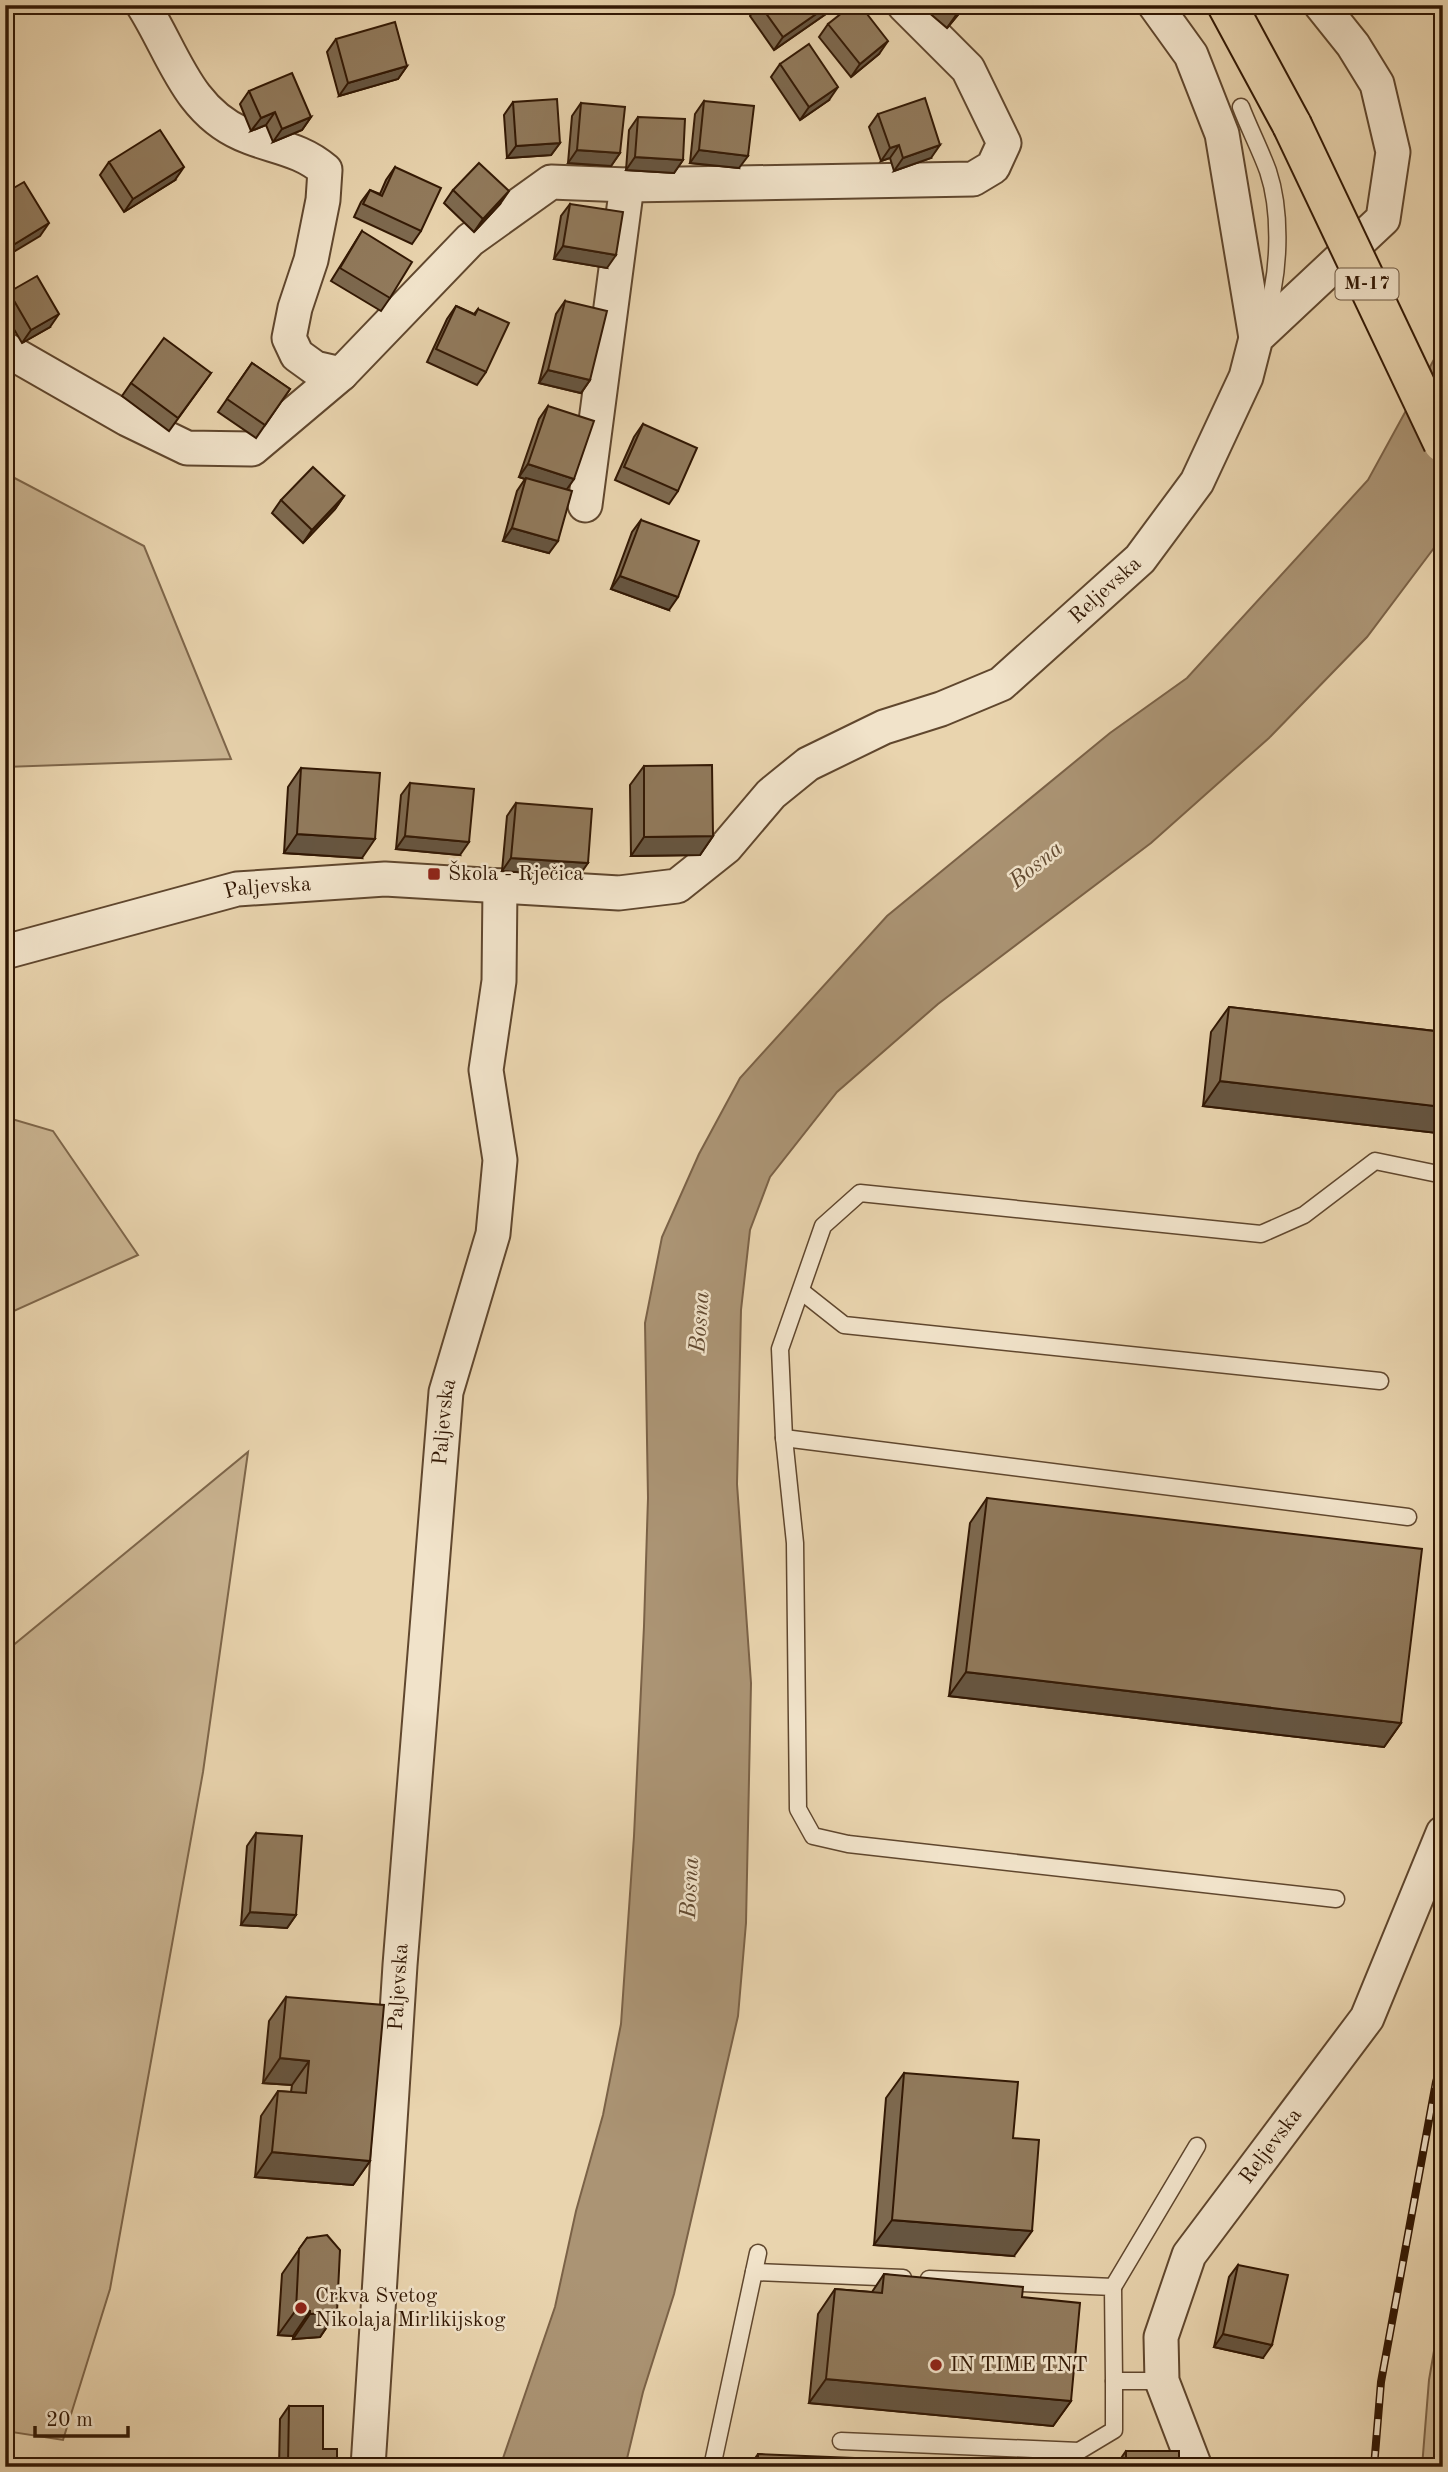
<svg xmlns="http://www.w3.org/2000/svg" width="1448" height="2472" font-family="'Old Standard TT',serif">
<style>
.green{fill:#cab491;stroke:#7e664a;stroke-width:2}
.water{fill:#ab9474;stroke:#7b6247;stroke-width:2}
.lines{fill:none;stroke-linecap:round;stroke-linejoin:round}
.lane-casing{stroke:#60472e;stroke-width:19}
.street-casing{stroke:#60472e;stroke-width:37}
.primary-casing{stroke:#321804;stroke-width:42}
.lane{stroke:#f1e3ca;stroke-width:16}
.street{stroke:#f1e3ca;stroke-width:33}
.primary{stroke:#e9d4ae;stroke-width:38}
.rail-casing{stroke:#321804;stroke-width:8}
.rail{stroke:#f1e3ca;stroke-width:5;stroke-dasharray:16;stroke-linecap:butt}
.primary-bridge-casing{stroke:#321804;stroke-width:42;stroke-linecap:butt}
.primary-bridge{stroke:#e9d4ae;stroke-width:38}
.wall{fill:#7d694f;stroke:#321804;stroke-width:2}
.shaded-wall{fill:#665540;stroke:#321804;stroke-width:2}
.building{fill:#917a5c;stroke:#321804;stroke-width:2}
.poi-dot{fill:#8f2418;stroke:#f1e3ca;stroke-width:2.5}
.labels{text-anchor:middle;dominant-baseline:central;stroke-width:5;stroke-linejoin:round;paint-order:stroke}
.shield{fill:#f1e3ca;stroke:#6b553f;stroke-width:2}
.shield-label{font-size:19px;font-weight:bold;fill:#321804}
.street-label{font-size:21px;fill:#321804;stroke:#f1e3ca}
.poi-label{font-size:21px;fill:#321804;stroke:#f1e3ca;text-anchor:start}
.water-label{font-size:23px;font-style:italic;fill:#624a31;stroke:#f1e3ca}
</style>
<rect width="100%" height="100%" fill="#e9d4ae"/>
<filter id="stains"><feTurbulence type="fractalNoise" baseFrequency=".00286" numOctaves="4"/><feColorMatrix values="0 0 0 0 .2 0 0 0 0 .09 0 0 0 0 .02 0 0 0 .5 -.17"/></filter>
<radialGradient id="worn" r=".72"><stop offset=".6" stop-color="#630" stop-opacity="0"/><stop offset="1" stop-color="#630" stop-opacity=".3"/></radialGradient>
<g class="green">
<polygon points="5,473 144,546 231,759 5,767"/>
<polygon points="5,1117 53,1131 138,1255 5,1315"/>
<polygon points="248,1452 203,1772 110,2289 63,2440 5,2431 5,1652"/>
<polygon points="1443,2299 1443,2467 1422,2467 1429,2380"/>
</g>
<polygon class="water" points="1443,343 1443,536 1367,637 1269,738 1151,843 938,1004 837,1092 770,1177 750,1230 741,1310 737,1484 751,1683 746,1923 738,2016 674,2294 643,2392 625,2467 500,2467 555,2307 576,2211 603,2115 621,2024 634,1836 644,1626 648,1498 645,1323 662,1237 699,1154 740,1078 887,916 1110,733 1187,678 1368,480"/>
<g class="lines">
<defs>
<g id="lane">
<path d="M1241 107C1249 128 1260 149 1268 171 1282 213 1280 279 1264 320"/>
<polyline points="801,1291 844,1325 1380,1381"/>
<polyline points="784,1438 1408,1517"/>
<polyline points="1336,1899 848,1844 813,1836 798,1809 795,1543 784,1438 780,1349 823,1226 860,1193 1261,1234 1304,1215 1375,1161 1443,1175"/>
<polyline points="754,2272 903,2278"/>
<polyline points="929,2279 1113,2287 1114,2381 1162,2381"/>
<polyline points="1113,2287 1197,2146"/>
<polyline points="841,2441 1079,2451 1114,2430 1114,2381"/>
<polyline points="712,2467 758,2253"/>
</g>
<g id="street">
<path d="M143 5C173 52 187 110 242 134 271 147 300 148 325 170L323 200 311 260 295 308 289 338 297 355 315 368 341 374"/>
<polyline points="1155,5 1191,55 1222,134 1256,338"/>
<polyline points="5,349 127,419 187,448 252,449 341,374 470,240 551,182 627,185 973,179 993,167 1004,143 968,69 904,5"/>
<polyline points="585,505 627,185"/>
<path id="s1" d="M5 952 237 889 385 879 619 893 677 886 726 847 771 794 808 764 884 727 941 709 1001 684 1140 559 1197 482 1246 377 1256 338 1383 219 1393 152 1377 84 1353 45 1321 5"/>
<path id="s2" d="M368 2467 400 1965 446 1392 493 1234 500 1160 486 1070 499 981 500 886"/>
<path id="s3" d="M1195 2467 1162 2381 1161 2337 1189 2255 1367 2018 1443 1833"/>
</g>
<polyline id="primary" points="1227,5 1292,125"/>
</defs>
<use href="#lane" class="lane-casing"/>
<use href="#street" class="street-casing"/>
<use href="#primary" class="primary-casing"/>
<use href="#lane" class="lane"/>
<use href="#street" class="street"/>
<use href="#primary" class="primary"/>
<defs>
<polyline id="rail" points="1374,2467 1381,2382 1436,2082 1443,2060"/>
</defs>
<use href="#rail" class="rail-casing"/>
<use href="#rail" class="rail"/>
<defs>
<polyline id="primary-bridge" points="1292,125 1443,443"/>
</defs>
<use href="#primary-bridge" class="primary-bridge-casing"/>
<use href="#primary-bridge" class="primary-bridge"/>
</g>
<g class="wall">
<polygon points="757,5 836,5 833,9 774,50 750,16"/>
<polygon points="920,5 966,5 947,28"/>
<polygon points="828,24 879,54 851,77 819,37"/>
<polygon points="336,39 407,66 398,79 339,96 327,52"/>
<polygon points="780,64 829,100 800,120 771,77"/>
<polygon points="249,91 311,117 302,130 273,142 266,125 251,131 240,104"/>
<polygon points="704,101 739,168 690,163 695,114"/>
<polygon points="513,102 560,143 551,155 507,158 504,115"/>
<polygon points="581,103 620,153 611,166 568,163 572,116"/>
<polygon points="878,114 931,158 894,171 890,158 881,161 869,127"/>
<polygon points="638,117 683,160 674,173 626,170 629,130"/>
<polygon points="109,162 175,180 124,212 100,175"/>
<polygon points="395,167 421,231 412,244 354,217 361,202 370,190 380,194 386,180"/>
<polygon points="453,190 500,204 474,232 444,203"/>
<polygon points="570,204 607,268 554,259 561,216"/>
<polygon points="362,231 390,298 381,311 331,281"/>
<polygon points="9,292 50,327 22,343 5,314 5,298"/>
<polygon points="565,301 590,380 581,393 539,383 556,314"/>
<polygon points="456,306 474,314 478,309 486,372 477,385 427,362 447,319"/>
<polygon points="252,363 290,389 256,438 218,412"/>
<polygon points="211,373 169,431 122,396 131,383"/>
<polygon points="548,406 567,490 549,553 503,541 517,491 525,479 519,477 539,419"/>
<polygon points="643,424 678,491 669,504 615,480 634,437"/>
<polygon points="344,496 335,509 303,543 272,513 281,500"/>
<polygon points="641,520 669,610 611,589 632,532"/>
<polygon points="644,766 713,836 700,855 631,856 630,785"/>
<polygon points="301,768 362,858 284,853 288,787"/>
<polygon points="410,783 460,855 396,849 401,795"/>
<polygon points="516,803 579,876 502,871 507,816"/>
<polygon points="1229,1007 1443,1032 1443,1124 1437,1133 1203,1106 1211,1032"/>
<polygon points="987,1498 1401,1723 1384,1747 949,1696 970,1523"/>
<polygon points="256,1833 296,1915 287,1928 241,1925 247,1846"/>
<polygon points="286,1997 370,2161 353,2185 255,2177 261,2116 278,2091 291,2092 292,2085 263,2083 269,2021"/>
<polygon points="904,2073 1014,2256 874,2245 886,2098"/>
<polygon points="307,2238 337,2312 320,2337 293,2339 293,2336 278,2335 282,2274"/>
<polygon points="1238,2265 1263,2358 1214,2347 1229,2277"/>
<polygon points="884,2274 1022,2297 1071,2401 1053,2426 809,2403 818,2314 835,2289 872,2292"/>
<polygon points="289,2406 323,2449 337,2467 279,2467 280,2419"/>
<polygon points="1126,2451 1179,2467 1117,2467 1117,2464"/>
<polygon points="758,2454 854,2467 749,2467"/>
</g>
<g class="shaded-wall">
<polygon points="829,5 836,5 833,9 774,50 783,37"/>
<polygon points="964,5 966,5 947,28 956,15"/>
<polygon points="888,41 879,54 851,77 860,64"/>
<polygon points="407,66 398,79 339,96 348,83"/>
<polygon points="838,87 829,100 800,120 809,107"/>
<polygon points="275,112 266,125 251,131 261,118"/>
<polygon points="311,117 302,130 273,142 282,129"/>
<polygon points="560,143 551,155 507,158 516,146"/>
<polygon points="899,145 890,158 881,161 890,148"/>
<polygon points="940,145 931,158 894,171 903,158"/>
<polygon points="577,150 620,153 611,166 568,163"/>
<polygon points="699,150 748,156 739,168 690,163"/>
<polygon points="635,157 683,160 674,173 626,170"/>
<polygon points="184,167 175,180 124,212 133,199"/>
<polygon points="509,191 500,204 474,232 483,219"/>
<polygon points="49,223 40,236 5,257 5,250"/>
<polygon points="563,246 616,255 607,268 554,259"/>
<polygon points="59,314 50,327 22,343 31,330"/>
<polygon points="548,370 590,380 581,393 539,383"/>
<polygon points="528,464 574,479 565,492 519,477"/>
<polygon points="344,496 335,509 303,543 312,530"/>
<polygon points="512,528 558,541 549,553 503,541"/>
<polygon points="620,576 678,597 669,610 611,589"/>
<polygon points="297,834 375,839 362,858 284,853"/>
<polygon points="405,836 469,842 460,855 396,849"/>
<polygon points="713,836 700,855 631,856 644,837"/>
<polygon points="511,858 588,863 579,876 502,871"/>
<polygon points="1220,1081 1443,1107 1443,1124 1437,1133 1203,1106"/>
<polygon points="966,1672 1401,1723 1384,1747 949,1696"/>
<polygon points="250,1912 296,1915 287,1928 241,1925"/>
<polygon points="280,2058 309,2061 292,2085 263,2083"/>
<polygon points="272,2152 370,2161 353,2185 255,2177"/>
<polygon points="892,2220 1032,2231 1014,2256 874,2245"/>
<polygon points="296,2310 310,2311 293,2336 278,2335"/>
<polygon points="337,2312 320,2337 293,2339 310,2314"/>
<polygon points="1223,2334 1272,2345 1263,2358 1214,2347"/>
<polygon points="826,2379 1071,2401 1053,2426 809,2403"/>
</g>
<g class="building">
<polygon points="760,5 829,5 783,37"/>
<polygon points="852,5 860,5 888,41 860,64 828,24"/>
<polygon points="945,5 964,5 956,15"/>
<polygon points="395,22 407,66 348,83 336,39"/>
<polygon points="809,44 838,87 809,107 780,64"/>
<polygon points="292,73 311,117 282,129 275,112 261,118 249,91"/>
<polygon points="925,98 940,145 903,158 899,145 890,148 878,114"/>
<polygon points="557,99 560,143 516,146 513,102"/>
<polygon points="704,101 754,106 748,156 699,150"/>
<polygon points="581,103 625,107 620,153 577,150"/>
<polygon points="638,117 685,119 683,160 635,157"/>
<polygon points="160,130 184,167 133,199 109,162"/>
<polygon points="479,163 509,191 483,219 453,190"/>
<polygon points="395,167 441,188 421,231 363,204 370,190 382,196"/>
<polygon points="24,182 49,223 5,250 5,193"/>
<polygon points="570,204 623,212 616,255 563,246"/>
<polygon points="362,231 412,262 390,298 340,268"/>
<polygon points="37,276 59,314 31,330 9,292"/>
<polygon points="565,301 607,311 590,380 548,370"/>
<polygon points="456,306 475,315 478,309 509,323 486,372 436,349"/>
<polygon points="164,338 211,373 178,418 131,383"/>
<polygon points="252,363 290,389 265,425 227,399"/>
<polygon points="548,406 594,421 574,479 528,464"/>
<polygon points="643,424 697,448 678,491 624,467"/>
<polygon points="313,467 344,496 312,530 281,500"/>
<polygon points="526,478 572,491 558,541 512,528"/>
<polygon points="641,520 699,541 678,597 620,576"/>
<polygon points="712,765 713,836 644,837 644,766"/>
<polygon points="301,768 380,773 375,839 297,834"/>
<polygon points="410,783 474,789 469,842 405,836"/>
<polygon points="516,803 592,809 588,863 511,858"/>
<polygon points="1229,1007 1443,1032 1443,1107 1220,1081"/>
<polygon points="987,1498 1422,1549 1401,1723 966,1672"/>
<polygon points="256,1833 302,1836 296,1915 250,1912"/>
<polygon points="286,1997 384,2005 370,2161 272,2152 278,2091 306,2093 309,2061 280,2058"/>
<polygon points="904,2073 1018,2082 1013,2138 1039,2140 1032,2231 892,2220"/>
<polygon points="327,2235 340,2250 337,2312 310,2314 310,2311 296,2310 299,2249 307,2238"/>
<polygon points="1238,2265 1288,2275 1272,2345 1223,2334"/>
<polygon points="884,2274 1023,2287 1022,2297 1080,2303 1071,2401 826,2379 835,2289 882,2293"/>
<polygon points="289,2406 323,2406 323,2449 337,2449 337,2467 291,2467 288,2464"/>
<rect x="1126" y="2451" width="53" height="16"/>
<polygon points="758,2454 854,2458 854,2467 758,2467"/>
</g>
<g class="poi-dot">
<rect x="427" y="867" width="14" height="14" rx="3.5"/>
<circle cx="301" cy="2308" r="7"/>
<circle cx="936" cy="2365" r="7"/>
</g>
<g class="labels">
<rect class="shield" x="1335.5" y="268.5" width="63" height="31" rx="5"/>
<g class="shield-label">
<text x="1367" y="284">M-17</text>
</g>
<g class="street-label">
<text stroke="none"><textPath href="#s1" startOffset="1211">Reljevska</textPath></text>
<text stroke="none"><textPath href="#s1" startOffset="271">Paljevska</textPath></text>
<text stroke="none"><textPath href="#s2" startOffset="1048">Paljevska</textPath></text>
<text stroke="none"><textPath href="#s2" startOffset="481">Paljevska</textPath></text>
<text stroke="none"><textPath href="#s3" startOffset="359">Reljevska</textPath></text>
</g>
<g class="poi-label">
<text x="448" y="874">Škola - Rječica</text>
<text x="315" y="2296">Crkva Svetog<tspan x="315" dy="24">Nikolaja Mirlikijskog</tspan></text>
<text x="950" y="2365">IN TIME TNT</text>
</g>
<g class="water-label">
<text transform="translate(1036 865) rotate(-39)">Bosna</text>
<text transform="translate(700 1322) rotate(-86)">Bosna</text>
<text transform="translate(690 1888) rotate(-87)">Bosna</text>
</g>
</g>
<rect width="1448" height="2472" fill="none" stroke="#e9d4ae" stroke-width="28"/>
<rect x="7" y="7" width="1434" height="2458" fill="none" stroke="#321804" stroke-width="3.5"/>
<rect x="14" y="14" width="1420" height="2444" fill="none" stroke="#321804" stroke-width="2"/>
<path d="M35 2426v10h93v-10" fill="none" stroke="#321804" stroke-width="3.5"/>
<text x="46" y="2426" font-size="21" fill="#321804" stroke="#f1e3ca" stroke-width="5" paint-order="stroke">20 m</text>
<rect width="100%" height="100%" filter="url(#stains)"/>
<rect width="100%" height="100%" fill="url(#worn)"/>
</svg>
